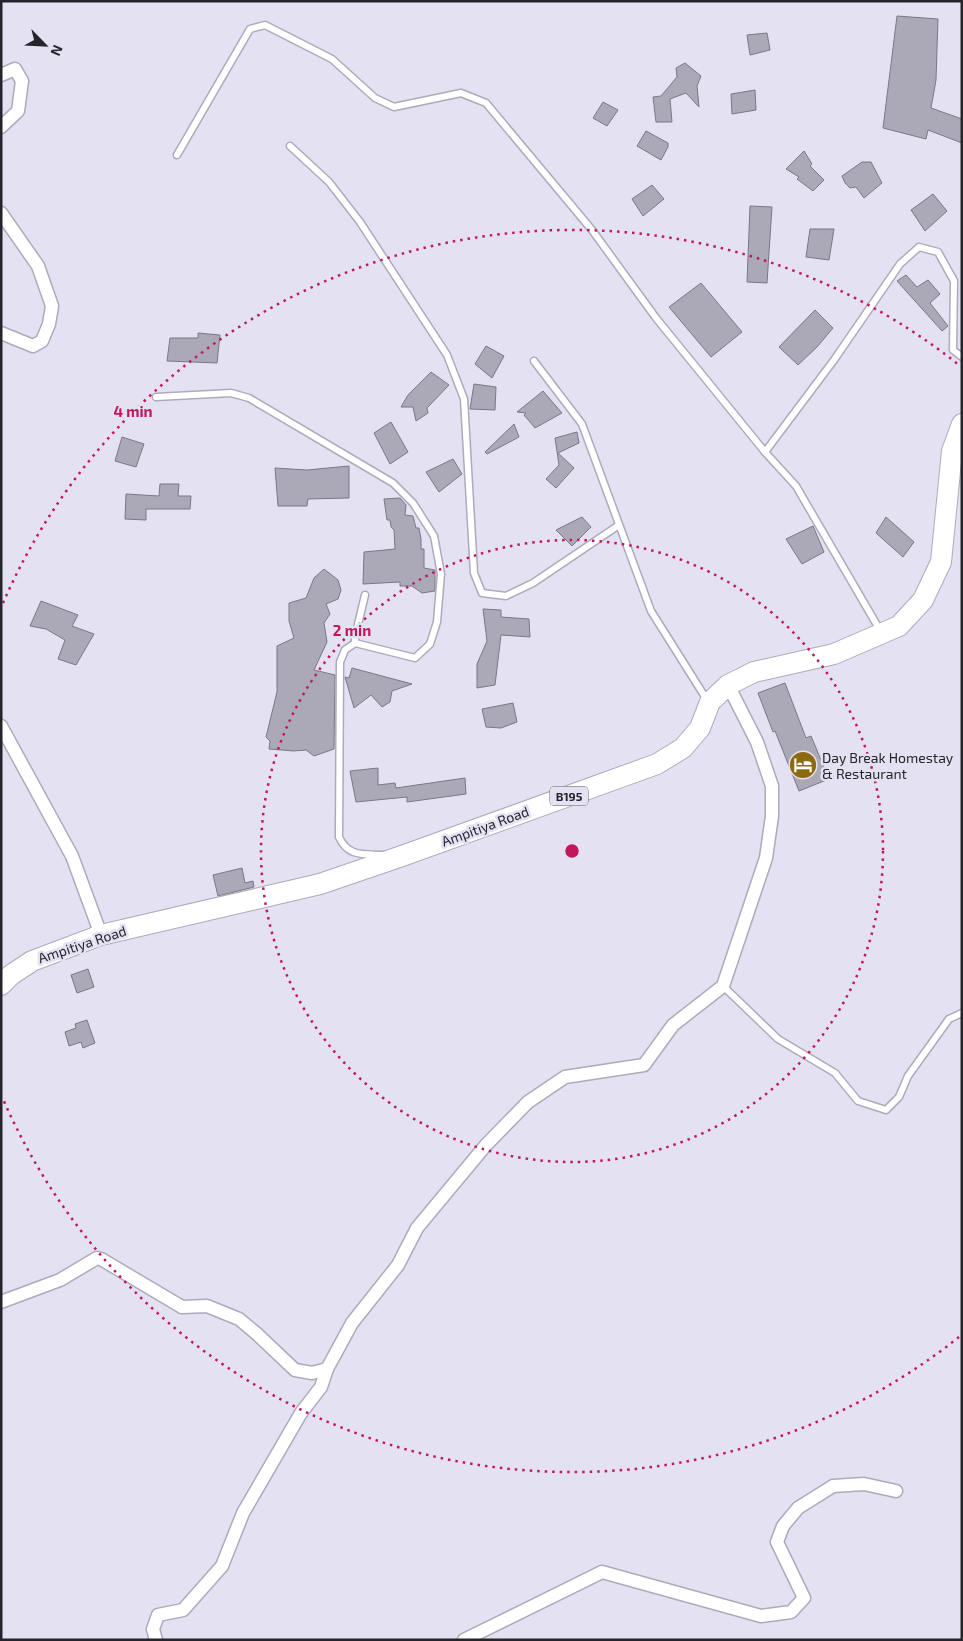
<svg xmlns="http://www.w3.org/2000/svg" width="963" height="1641" font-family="'Exo 2',sans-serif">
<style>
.building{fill:#aba8b8;stroke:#7a7787}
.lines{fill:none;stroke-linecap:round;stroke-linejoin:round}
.lane-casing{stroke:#adaaba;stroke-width:9}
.street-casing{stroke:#adaaba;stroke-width:15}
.primary-casing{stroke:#adaaba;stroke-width:22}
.lane{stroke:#fff;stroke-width:6}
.street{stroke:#fff;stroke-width:12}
.primary{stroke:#fff;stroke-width:20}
.ring{fill:none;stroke:#c2185b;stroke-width:2.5;stroke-dasharray:2.5 5}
.labels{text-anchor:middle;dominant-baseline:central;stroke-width:5;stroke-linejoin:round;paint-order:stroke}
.shield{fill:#e4e1f2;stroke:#5e5d66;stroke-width:1}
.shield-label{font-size:12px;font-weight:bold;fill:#25242a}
.poi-label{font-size:14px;fill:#25242a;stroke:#e4e1f2;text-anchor:start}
.street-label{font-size:14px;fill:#25242a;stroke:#e4e1f2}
.centre{fill:#c2185b;stroke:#e4e1f2;stroke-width:2.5}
.ring-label{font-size:15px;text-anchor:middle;font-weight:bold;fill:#c2185b;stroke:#e4e1f2;stroke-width:5;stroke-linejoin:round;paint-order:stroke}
</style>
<rect width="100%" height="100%" fill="#e4e1f2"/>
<g class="building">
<polygon points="897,16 938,19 936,80 931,108 962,119 962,143 928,130 926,139 883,128"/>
<polygon points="767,33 770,50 750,55 747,35"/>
<polygon points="685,63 701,76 697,86 699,107 686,93 670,99 672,122 656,122 653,97 661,96 677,77 676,68"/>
<polygon points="755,90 756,110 732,114 731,94"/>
<polygon points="603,102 618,110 607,126 593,118"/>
<polygon points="646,131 668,143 668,147 661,160 637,146"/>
<polygon points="804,151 812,164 810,166 824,180 813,191 797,179 799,177 786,169"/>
<polygon points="862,162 871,162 882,183 864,198 856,187 850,188 845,183 842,176"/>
<polygon points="652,185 664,199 643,216 632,199"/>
<polygon points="933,194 947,211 925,231 911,210"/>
<polygon points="750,206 772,207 767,283 747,282"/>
<polygon points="810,229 834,229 829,260 806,257"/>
<polygon points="906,275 917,287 928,280 940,294 930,303 948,326 942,331 897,281"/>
<polygon points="701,283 742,332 711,357 669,307"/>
<polygon points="815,310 833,328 817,347 798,365 779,347"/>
<polygon points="198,333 220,335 217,363 167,361 170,338 198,338"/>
<polygon points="486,346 504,356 492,378 475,364"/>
<polygon points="431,372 449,385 427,408 428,413 416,421 413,407 401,407 408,395"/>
<polygon points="474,384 496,387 495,410 470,409"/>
<polygon points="543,391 562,413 535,428 524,415 526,413 517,412"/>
<polygon points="391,422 408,452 390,464 374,433"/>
<polygon points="514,424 519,437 487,454 485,452"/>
<polygon points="577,432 579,443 558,453 574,468 556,488 546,479 559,465 555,438"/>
<polygon points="122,437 144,444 136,467 115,461"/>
<polygon points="453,459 462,474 439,492 426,472"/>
<polygon points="349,466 349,498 308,499 307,506 278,506 275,468 307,470"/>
<polygon points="160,484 179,484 178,496 191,496 190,509 146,509 146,520 125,519 126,494 159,496"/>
<polygon points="400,498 406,505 405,515 413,516 416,528 419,528 421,539 421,549 424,549 424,568 435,570 435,591 422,593 412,586 400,586 400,582 363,584 364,552 395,549 394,530 391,527 390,520 387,520 384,499"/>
<polygon points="582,517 591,527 572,546 556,530"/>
<polygon points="886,517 914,542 903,557 876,533"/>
<polygon points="813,526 824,552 802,564 786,539"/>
<polygon points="324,569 338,580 341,590 338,599 326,604 330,614 324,623 327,642 314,670 335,675 334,749 314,756 306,750 294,751 269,749 270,741 266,737 277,692 277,646 294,638 289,621 289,603 306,598 314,578"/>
<polygon points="41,601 78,615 72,626 94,634 76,665 58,659 65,640 46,629 30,626"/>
<polygon points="483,609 501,610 501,617 529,619 530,637 501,635 495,685 477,688 477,664 487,641"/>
<polygon points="352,668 412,684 392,691 390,702 382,707 371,695 354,708 345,677 349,678"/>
<polygon points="785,683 806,738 811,736 829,779 799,791 775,731 773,732 758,693"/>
<polygon points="513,703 517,722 501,728 486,727 482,709"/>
<polygon points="378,768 378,785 395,783 396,788 465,778 466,794 407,802 407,797 356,802 350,771"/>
<polygon points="242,868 245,883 253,881 254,887 218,896 213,875"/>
<polygon points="88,969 94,987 77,993 71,975"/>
<polygon points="87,1020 95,1043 83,1048 81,1042 69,1046 65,1032 76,1028 75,1024"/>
</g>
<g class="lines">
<defs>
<g id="lane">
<polyline points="290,146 329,182 360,222 447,355 464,399 474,573 482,593 506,596 533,583 619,525"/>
<polyline points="177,155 250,29 265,25 332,59 375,98 394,107 461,93 486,103 592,230 656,318 765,452 796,486 881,632"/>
<polyline points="534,361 582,424 651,611 707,700"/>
<path d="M156 397 231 393 249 398 393 483 413 503 434 536 441 574 437 622 430 644 415 658 355 643 345 650 340 662 339 837C348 857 363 854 383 855"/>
<polyline points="765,452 834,360 900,264 919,247 938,252 954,281 953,350 962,357"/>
<polyline points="355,643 355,637 365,595"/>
<polyline points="723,986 778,1039 835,1073 858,1101 886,1110 899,1097 908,1076 949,1019 962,1013"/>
</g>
<g id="street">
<polyline points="1,75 15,69 22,81 18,111 1,127"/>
<polyline points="1,213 38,266 52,306 49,324 42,341 33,346 1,333"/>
<polyline points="1,726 72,856 101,935"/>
<polyline points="1,1302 60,1280 97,1258 101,1259 182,1307 207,1306 239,1319 257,1334 295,1370 312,1373 327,1369 352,1323 398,1265 417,1228 486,1145 528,1102 565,1077 644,1065 673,1025 723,986 766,858 772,816 772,786 757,742 728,685"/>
<polyline points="156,1640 153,1629 158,1615 183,1610 222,1566 243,1513 301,1413 321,1387 327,1369"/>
<polyline points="464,1640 602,1572 761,1616 791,1612 804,1598 777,1542 783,1526 798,1508 833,1486 864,1484 896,1491"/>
</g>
<polyline id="primary" points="1,985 11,975 32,961 101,935 320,884 402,856 657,764 683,748 700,728 710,702 728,685 754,672 834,654 899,626 923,600 941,562 952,451 962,424"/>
</defs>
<use href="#lane" class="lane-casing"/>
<use href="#street" class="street-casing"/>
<use href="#primary" class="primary-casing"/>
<use href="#lane" class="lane"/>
<use href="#street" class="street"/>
<use href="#primary" class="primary"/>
</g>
<g class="ring">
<circle cx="572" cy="851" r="311"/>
<path d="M959 1337A621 621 0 0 1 3 1099M3 603A621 621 0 0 1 959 365"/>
</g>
<defs>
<symbol id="hotel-disc" viewBox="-11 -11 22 22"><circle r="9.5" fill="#8d6a0d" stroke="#e4e1f2"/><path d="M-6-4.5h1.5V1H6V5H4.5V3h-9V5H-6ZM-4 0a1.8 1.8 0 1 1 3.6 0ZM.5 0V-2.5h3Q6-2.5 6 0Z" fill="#fff"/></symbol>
</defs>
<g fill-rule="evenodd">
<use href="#hotel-disc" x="787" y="749" width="32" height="32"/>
</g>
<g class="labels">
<rect class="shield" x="550" y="786.5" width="38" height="19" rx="4"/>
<g class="shield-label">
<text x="569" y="796">B195</text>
</g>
<g class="poi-label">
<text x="822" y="757">Day Break Homestay<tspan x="822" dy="16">&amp; Restaurant</tspan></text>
</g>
<g class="street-label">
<text transform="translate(485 826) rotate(-20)">Ampitiya Road</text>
<text transform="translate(82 944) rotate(-18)">Ampitiya Road</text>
</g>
</g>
<circle cx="572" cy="851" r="8" class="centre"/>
<g class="ring-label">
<text x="133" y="417">4 min</text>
<text x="352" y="636">2 min</text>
</g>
<rect width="963" height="1641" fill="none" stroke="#25242a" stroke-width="5"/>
<g transform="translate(45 45) rotate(114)" stroke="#e4e1f2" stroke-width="4" paint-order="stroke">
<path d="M0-4L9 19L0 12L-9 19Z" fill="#25242a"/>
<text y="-8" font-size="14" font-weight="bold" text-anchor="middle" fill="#25242a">N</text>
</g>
</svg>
